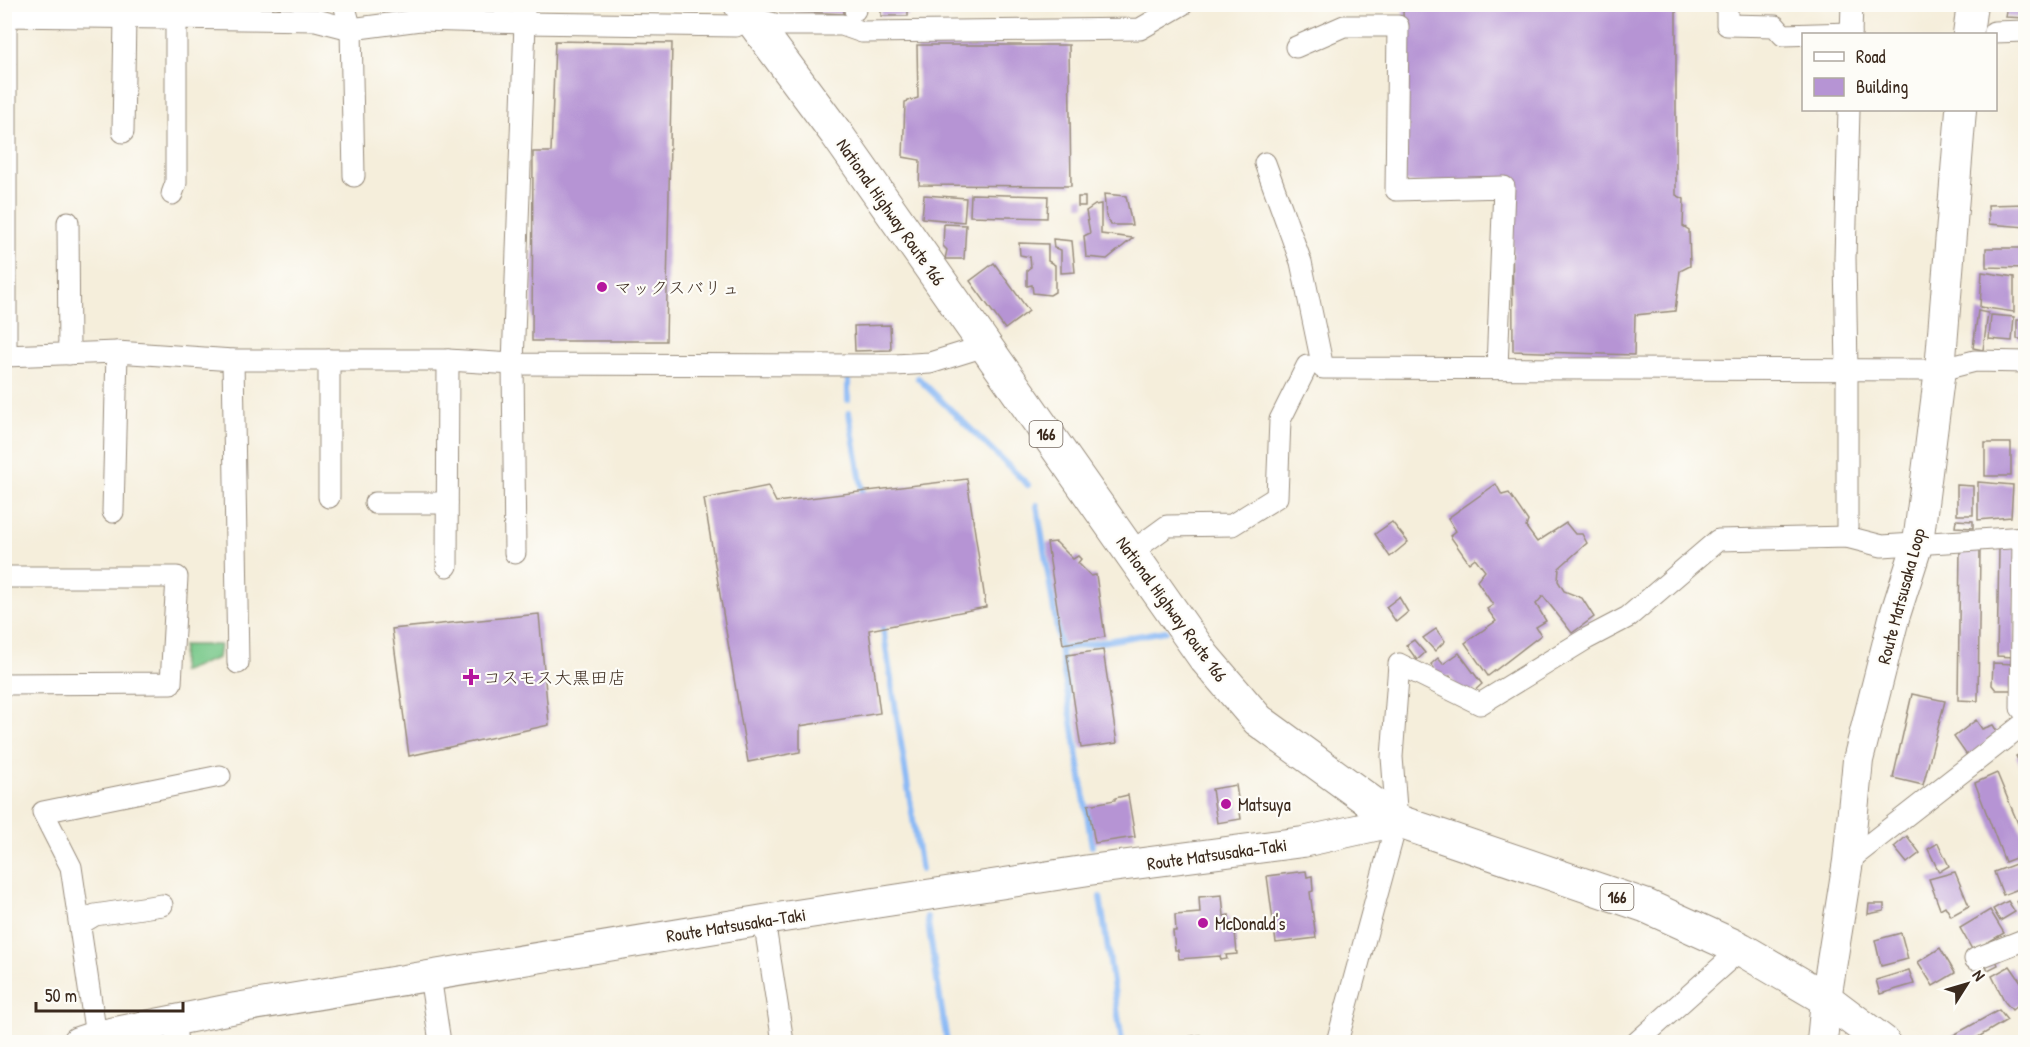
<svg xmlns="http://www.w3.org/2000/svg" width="2030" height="1047" font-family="'Patrick Hand','Klee One',sans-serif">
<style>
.green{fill:#76c788;stroke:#587853;stroke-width:1.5}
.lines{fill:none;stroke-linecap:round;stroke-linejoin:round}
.stream{stroke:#8ab9f5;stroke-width:6}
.building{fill:#b694d4}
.minor-casing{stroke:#988c7c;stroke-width:23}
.secondary-casing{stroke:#988c7c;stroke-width:32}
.trunk-casing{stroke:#988c7c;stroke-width:35}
.minor{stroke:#fff;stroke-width:21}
.secondary{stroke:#fff;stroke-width:30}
.trunk{stroke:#fff;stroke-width:33}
.poi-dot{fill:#b5179e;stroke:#fdfcf7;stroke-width:2}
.labels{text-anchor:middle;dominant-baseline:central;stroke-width:4.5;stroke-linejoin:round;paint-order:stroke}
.shield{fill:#fdfcf7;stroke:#75695f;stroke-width:1.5}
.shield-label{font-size:16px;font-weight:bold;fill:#3b2a1e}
.street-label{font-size:18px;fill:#3b2a1e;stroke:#fdfcf7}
.poi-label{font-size:18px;fill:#3b2a1e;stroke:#fdfcf7;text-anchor:start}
</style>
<rect width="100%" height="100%" fill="#fdfcf7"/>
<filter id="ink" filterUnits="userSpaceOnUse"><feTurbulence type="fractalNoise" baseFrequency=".0167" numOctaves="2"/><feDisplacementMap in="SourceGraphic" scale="12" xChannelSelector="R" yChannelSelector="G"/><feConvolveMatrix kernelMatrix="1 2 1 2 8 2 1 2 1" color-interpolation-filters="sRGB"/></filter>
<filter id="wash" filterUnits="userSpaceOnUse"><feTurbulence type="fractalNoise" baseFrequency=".008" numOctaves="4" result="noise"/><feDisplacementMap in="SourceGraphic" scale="24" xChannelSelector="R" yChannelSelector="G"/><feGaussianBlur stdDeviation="1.35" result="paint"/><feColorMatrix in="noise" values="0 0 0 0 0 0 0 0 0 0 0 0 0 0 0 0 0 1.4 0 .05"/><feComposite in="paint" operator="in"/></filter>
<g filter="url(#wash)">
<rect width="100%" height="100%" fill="#f5eedb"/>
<polygon class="green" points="183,645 220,645 218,658 181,672"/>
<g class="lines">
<g class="stream">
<polyline points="848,372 848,400"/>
<polyline points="918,378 1028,485"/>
<polyline points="849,413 864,499"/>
<polyline points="1037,505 1092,846"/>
<polyline points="882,622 921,870"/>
<polyline points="1061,649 1166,631"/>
<polyline points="1100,897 1122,1042"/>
<polyline points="927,917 947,1042"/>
</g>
</g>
<g id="blocks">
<g class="building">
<polygon points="786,4 844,4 844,14 786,11"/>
<rect x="881" y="4" width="27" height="12"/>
<polygon points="1403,4 1573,4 1676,7 1676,195 1684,199 1683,226 1689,230 1690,266 1680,271 1675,311 1635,315 1634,355 1513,351 1512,185 1405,182"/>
<polygon points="2008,4 2026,4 2026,18 2006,17"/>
<polygon points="555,41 672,43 666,341 532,341 533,152 551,152"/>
<polygon points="917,45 1069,45 1071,186 919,185 920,160 903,157 905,102 918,98"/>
<polygon points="971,194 1048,196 1047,218 970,216"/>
<polygon points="1104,194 1126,196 1132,225 1111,225 1106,216"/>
<polygon points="924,195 966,198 964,222 922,218"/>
<rect x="1078" y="197" width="7" height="9"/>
<polygon points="1101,204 1101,234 1133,238 1107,259 1086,257 1084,236 1090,233 1086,211 1095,205"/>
<polygon points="2026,204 2026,227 1989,224 1988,205"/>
<polygon points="944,224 966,225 964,259 945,259 947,250 943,246"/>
<polygon points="1053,239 1072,241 1075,272 1061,273 1061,250 1054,248"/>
<polygon points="1019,243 1048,244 1048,261 1055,265 1055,292 1050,295 1033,293 1032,285 1027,286 1027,270 1031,267 1030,257 1020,255"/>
<polygon points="1986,248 2026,248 2026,268 1986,267"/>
<polygon points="994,263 1029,311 1005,329 970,281"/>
<polygon points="1982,272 2014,277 2014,312 1980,307"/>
<polygon points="1978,311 1988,313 1983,350 1973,348"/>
<polygon points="1991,315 2014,317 2012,341 1989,339"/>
<rect x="2017" y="320" width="9" height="19"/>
<polygon points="890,325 891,350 855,351 854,326"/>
<rect x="1985" y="443" width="26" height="33"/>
<polygon points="967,479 986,607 869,630 880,713 800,726 800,752 748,762 704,499 768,486 776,502"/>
<polygon points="1978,482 2013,485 2011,517 1978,520"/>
<polygon points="1496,484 1502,495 1509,493 1528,521 1526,527 1537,542 1566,523 1575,534 1582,534 1587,543 1559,568 1558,581 1564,591 1582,598 1594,617 1572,633 1543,596 1536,604 1546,621 1536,627 1541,635 1488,676 1465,643 1496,621 1487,609 1493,605 1477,581 1485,571 1475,558 1469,563 1450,536 1456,531 1448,518"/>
<polygon points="1957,485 1973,486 1973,515 1957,515"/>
<polygon points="1956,520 1973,521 1973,528 1955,527"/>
<polygon points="1392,522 1408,542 1390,557 1375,534"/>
<polygon points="1056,542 1073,559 1078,556 1081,559 1078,563 1091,576 1096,575 1105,637 1063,644 1047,543"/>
<polygon points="1960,548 1980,549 1978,701 1958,700"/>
<polygon points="1999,548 2016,548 2013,657 1997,656"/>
<polygon points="1399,597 1408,612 1396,622 1386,607"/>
<polygon points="539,614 549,725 409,756 392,629"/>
<polygon points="1436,629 1445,641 1435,651 1423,638"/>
<polygon points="1414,640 1425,653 1417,660 1406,645"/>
<polygon points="1103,650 1117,743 1081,748 1067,655"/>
<polygon points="1459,653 1482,684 1471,694 1460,691 1450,676 1441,678 1431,664 1438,658 1443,664"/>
<polygon points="1993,663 2014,664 2013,690 1996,690 1992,685"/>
<polygon points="1912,694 1945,701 1923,785 1893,778"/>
<polygon points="1976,720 1982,729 1993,725 1998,733 1968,757 1954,737"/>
<polygon points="2026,751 2026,775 2016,756"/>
<polygon points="1997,773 2026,843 2026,854 2005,862 1975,783"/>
<polygon points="1236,785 1241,819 1217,823 1212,789"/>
<polygon points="1128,795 1135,837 1095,843 1088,805 1115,800 1115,798"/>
<polygon points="1907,836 1920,853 1907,863 1894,847"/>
<polygon points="1938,843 1949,866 1939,872 1928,849"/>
<polygon points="2026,860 2026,886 2003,895 1994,872"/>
<polygon points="1306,871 1307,877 1312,876 1313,891 1310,892 1316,938 1276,943 1267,876"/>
<polygon points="1955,872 1969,906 1951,916 1945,906 1940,909 1929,879"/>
<polygon points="1222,895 1224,916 1229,915 1230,931 1235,931 1237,954 1226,955 1227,959 1221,960 1220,956 1179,959 1178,950 1175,950 1173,931 1176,931 1175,915 1200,913 1199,897"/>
<polygon points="2026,898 2026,925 2025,926 2017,901"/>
<polygon points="2008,901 2015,912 2000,921 1993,909"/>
<polygon points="1869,904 1884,904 1884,911 1868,914"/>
<polygon points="1990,910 2004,933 1973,951 1960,928"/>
<polygon points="1901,933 1908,959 1881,966 1875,940"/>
<polygon points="1940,948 1955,973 1933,986 1918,962"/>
<polygon points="1996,960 1998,965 1988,970 1986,966"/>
<polygon points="2010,966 2026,989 2026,998 2012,1010 2005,1002 1992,976"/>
<polygon points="1909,970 1914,984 1880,994 1876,980"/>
<polygon points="1999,1010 2007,1020 1970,1042 1941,1042"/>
<polygon points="1200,1035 1201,1042 1159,1042 1159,1041"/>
</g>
</g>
</g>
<g filter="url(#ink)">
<use href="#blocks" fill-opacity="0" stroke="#988c7c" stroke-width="1.5"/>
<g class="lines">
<defs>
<g id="minor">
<polyline points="344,4 351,29 354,176"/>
<polyline points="1727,4 1727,25 1775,26 1783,35 1851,33"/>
<polyline points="855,10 855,4"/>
<polyline points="4,16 316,20 351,29 420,20 525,23 736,26 749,18 779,25 842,25 862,32 1140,29 1183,4"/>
<polyline points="1994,32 2026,31"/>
<polyline points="1851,34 1852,4"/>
<polyline points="1296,47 1344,26 1398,26 1396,190 1504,187 1497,368"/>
<polyline points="123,132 125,18"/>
<polyline points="1265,163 1301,262 1323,368 1940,370 1975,361 2026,362"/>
<polyline points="172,194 176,183 176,5"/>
<polyline points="68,222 69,354"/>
<polyline points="6,355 6,16"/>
<polyline points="4,356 117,352 233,360 448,360 513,364 895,365 930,363 985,346"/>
<polyline points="233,360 238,663"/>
<polyline points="329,360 329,497"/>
<polyline points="375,503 447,503"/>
<polyline points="113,512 117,352"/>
<polyline points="1847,537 1847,369 1845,258 1849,110"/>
<polyline points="2023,537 2021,708 2026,714"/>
<polyline points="515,553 513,364 525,23 523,4"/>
<polyline points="1130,553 1167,526 1232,525 1277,497 1280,420 1307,366"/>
<polyline points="447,566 448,360"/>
<polyline points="4,577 177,577 171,683 4,684"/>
<polyline points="1848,861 2026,722"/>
<polyline points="764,920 783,1042"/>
<polyline points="80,924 95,915 162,905"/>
<polyline points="1975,959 2026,939"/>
<polyline points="430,976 440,1042"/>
<polyline points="174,1021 177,1042"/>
<polyline points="96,1036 71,867 43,812 220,776"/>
<polyline points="1337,1042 1397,821 1392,757 1399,664 1480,704 1586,639 1628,617 1718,540 1847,537 1882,546 2026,537"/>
<polyline points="1637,1042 1741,949"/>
</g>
<g id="secondary">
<polyline points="1968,34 1972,4"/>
<polyline points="78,1042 96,1036 236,1008 764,920 1089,870 1303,842 1397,821"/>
<polyline points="1822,1042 1826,999 1848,861 1858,760 1894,618 1918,543 1940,370 1961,110"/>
</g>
<polyline id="trunk" points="740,4 836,133 1204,657 1258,720 1397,821 1646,906 1741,949 1826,999 1883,1042"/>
</defs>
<use href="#minor" class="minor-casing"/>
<use href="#secondary" class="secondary-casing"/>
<use href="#trunk" class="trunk-casing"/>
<use href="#minor" class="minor"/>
<use href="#secondary" class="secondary"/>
<use href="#trunk" class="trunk"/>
</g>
</g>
<g class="poi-dot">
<circle cx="602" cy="287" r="6"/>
<path d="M468 668h6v6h6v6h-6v6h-6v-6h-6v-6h6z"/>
<circle cx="1226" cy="804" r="6"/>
<circle cx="1203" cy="923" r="6"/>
</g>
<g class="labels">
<g class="shield">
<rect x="1029.5" y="421" width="33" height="26" rx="4.5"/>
<rect x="1600.5" y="884" width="33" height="26" rx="4.5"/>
</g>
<g class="shield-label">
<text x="1046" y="434">166</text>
<text x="1617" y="897">166</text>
</g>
<g class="street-label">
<text transform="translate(891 212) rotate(55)">National Highway Route 166</text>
<text transform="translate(1901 596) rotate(-75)">Route Matsusaka Loop</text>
<text transform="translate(1172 609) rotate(54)">National Highway Route 166</text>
<text transform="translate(1217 854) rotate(-8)">Route Matsusaka-Taki</text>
<text transform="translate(736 925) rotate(-9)">Route Matsusaka-Taki</text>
</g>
<g class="poi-label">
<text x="614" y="287">マックスバリュ</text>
<text x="483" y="677">コスモス大黒田店</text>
<text x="1238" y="804">Matsuya</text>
<text x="1215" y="923">McDonald's</text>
</g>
</g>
<rect width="2030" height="1047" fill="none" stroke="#fdfcf7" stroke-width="24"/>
<rect x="1802" y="33" width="195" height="78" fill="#fdfcf7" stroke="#afa8a0" stroke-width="1.5"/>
<rect x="1814" y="52" width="30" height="9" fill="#ffffff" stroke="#afa8a0" stroke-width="1.5"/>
<text x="1856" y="63" font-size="18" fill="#3b2a1e">Road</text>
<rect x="1814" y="78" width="30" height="18" fill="#b694d4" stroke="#afa8a0" stroke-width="1.5"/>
<text x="1856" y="93" font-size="18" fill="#3b2a1e">Building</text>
<g transform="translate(1967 984) rotate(53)" stroke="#fdfcf7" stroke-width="4.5" paint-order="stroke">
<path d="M0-4.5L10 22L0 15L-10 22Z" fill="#3b2a1e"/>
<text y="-9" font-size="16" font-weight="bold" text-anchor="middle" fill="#3b2a1e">N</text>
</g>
<path d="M36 1002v9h147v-9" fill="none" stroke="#3b2a1e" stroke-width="3"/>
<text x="45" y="1002" font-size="18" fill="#3b2a1e" stroke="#fdfcf7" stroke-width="4.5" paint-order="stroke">50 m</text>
</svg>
